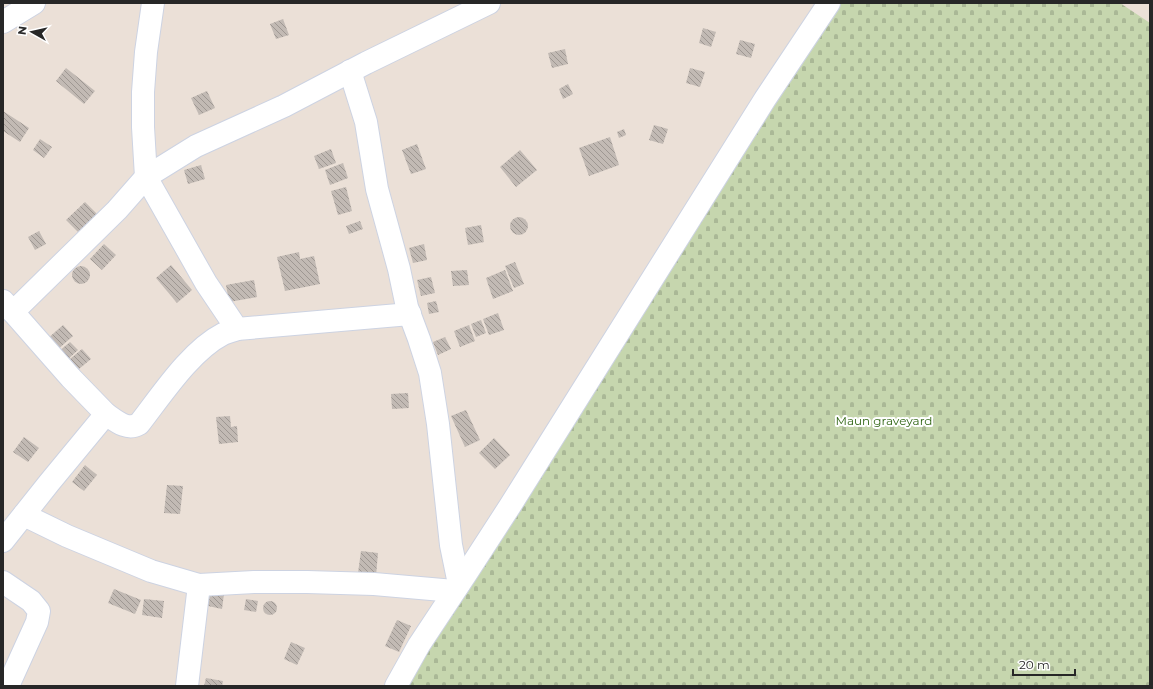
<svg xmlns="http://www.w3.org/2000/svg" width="1153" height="689" font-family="Montserrat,sans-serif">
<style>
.cemetery{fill:url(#cemetery-stones)}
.building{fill:url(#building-back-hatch)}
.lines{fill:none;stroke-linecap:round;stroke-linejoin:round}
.minor-casing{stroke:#cdd3e2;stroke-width:24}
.minor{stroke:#fff;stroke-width:22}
.labels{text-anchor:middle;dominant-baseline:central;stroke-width:4;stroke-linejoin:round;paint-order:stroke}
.park-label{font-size:12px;fill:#316615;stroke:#fff}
</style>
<defs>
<pattern id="cemetery-stones" width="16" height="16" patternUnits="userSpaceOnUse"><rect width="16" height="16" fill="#c6d6ae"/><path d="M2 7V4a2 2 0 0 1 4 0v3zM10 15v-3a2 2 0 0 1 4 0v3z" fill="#aab896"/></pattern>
<pattern id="building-back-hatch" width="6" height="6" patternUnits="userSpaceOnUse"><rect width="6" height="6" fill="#c2bab4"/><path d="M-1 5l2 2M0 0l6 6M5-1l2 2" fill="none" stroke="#9e9792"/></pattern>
</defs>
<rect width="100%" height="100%" fill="#ebe0d7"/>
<polygon class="cemetery" points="835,3 1120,3 1150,23 1150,686 400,686"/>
<g class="building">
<polygon points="283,19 289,35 276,39 270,24"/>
<polygon points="703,28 716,32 711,47 699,43"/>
<polygon points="740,40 755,44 751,58 736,54"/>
<polygon points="565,49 568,64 552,68 548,53"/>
<polygon points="66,68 95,91 84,104 56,81"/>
<polygon points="690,68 705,72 700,87 686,83"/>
<polygon points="568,84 573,94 563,99 559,89"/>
<polygon points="207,91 215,108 199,115 191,98"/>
<polygon points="3,111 29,128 20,142 3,131"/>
<polygon points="654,125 668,129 663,144 649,140"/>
<polygon points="624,129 626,135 619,138 617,132"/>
<polygon points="610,137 619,165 589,176 579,148"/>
<polygon points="40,139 52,147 44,158 33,150"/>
<polygon points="417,144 426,169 411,174 402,150"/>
<polygon points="331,149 336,163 319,169 314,156"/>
<polygon points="520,150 537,170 516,187 500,167"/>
<polygon points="343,163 348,178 330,185 325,170"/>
<polygon points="201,165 205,179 188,184 184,170"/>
<polygon points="346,187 352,211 338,215 331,191"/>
<polygon points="85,202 97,214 78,232 66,220"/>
<circle cx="519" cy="226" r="9"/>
<polygon points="360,221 363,229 349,234 346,226"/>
<polygon points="481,225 484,242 468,245 465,228"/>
<polygon points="39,231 46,244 35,250 28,237"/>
<polygon points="104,244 116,255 102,270 90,259"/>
<polygon points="424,244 427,260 413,263 409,248"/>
<polygon points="299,252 300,259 314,256 320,284 285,291 277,257"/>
<polygon points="515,262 524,284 514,288 505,266"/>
<polygon points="171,265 192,290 177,303 156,278"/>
<circle cx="81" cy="275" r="9"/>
<polygon points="467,270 469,285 453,286 451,271"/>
<polygon points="505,270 513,291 493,299 486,278"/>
<polygon points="431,277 435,293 421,296 417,280"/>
<polygon points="254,280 257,297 229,302 226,285"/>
<polygon points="436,301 439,312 429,314 427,303"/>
<polygon points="498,313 504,330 489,335 483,319"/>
<polygon points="481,320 486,333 476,337 471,324"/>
<polygon points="63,325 73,336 56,351 46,340"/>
<polygon points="469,325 475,341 460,347 454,331"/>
<polygon points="445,337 451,349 438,355 433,342"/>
<polygon points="70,342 78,350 66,361 58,352"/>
<polygon points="82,349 91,359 79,369 70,359"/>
<polygon points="408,393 409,408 392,409 391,394"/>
<polygon points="466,410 480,440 465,447 451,416"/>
<polygon points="230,416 231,427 237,426 238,442 219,444 216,417"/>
<polygon points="24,437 39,448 28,462 13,452"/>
<polygon points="494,438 510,455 495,469 479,453"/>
<polygon points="85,465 97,475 84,491 72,482"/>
<polygon points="167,485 183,486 180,514 164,513"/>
<polygon points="361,551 378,553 376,576 358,573"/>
<polygon points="114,589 141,600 135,614 108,603"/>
<polygon points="210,592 224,594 222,609 208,606"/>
<polygon points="144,599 164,601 162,618 142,615"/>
<polygon points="246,599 258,601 256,612 244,610"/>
<circle cx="270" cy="608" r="7"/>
<polygon points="397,620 411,626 399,652 385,646"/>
<polygon points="291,642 305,648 297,665 284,659"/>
<polygon points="206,678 223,681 222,686 204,686"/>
</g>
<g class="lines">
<defs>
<g id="minor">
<polyline points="153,3 146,52 143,92 143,127 146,177 206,283 237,329 410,314"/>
<polyline points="3,22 34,3"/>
<polyline points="350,71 366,122 377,189 399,269 407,307 419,339 430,373 438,424 451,545 459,584"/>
<polyline points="3,301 13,312 117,210 146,177 196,146 284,106 366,63 489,3"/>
<polyline points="13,312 71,378 106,414"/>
<polyline points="24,515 67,536 151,571 199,585 187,686"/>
<path d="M3 541 49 483 106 414C116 421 127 431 139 424 161 396 190 351 223 334 227 332 232 331 237 329"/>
<polyline points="3,582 31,601 39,611 37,622 8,686"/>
<polyline points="199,585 254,582 307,582 374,584 454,591"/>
<polyline points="396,686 419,645 466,574 510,506 765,99 829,3"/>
</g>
</defs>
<use href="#minor" class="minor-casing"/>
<use href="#minor" class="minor"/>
</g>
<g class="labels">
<g class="park-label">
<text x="884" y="420">Maun graveyard</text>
</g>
</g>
<rect width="1153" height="689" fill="none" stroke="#272727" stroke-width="8"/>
<g transform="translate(32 32) rotate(278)" stroke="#ffffff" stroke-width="3" paint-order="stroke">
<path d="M0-3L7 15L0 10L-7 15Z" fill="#272727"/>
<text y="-6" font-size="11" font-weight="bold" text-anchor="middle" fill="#272727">N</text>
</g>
<path d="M1013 669v6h62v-6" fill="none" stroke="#272727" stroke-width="2"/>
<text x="1019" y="669" font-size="12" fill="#272727" stroke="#ffffff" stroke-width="3" paint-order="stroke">20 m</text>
</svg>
